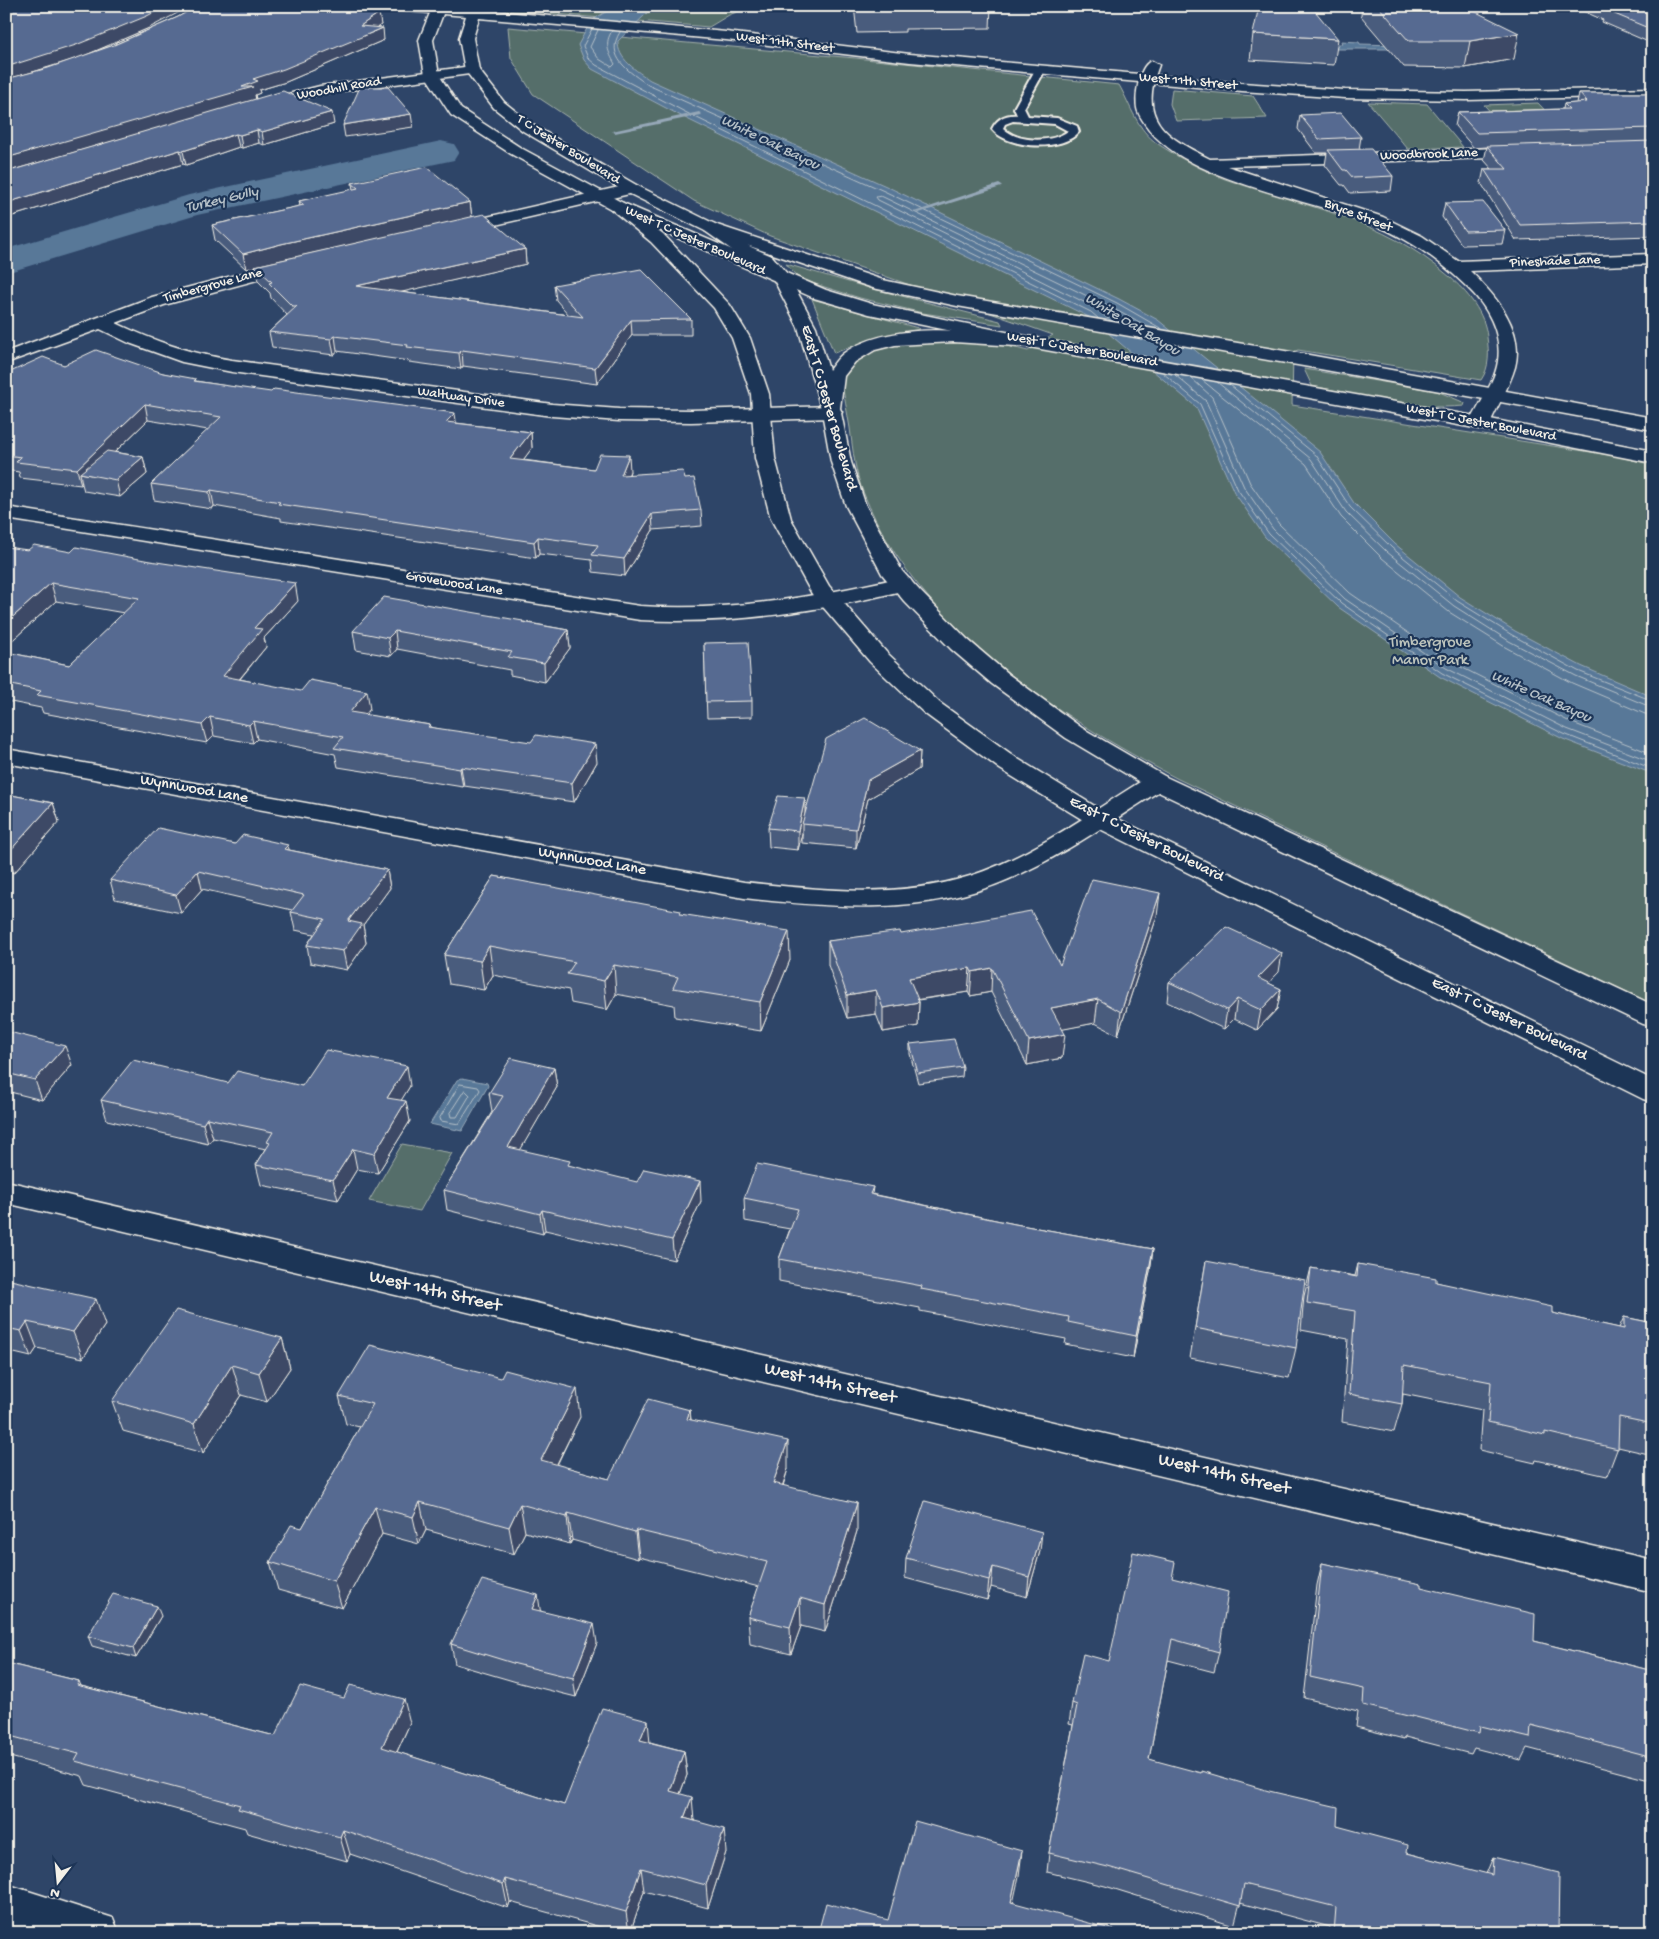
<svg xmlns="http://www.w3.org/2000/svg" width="1659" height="1939" font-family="'Gochi Hand',sans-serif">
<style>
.green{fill:#556e6a;stroke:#a4b0a9}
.water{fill:#587898;stroke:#96a8b8}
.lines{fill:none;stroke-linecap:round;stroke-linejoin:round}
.shore{stroke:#b6c1c8;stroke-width:1}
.stream{fill:#96a8b8;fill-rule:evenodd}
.river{fill:#587898;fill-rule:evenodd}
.service-casing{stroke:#f4f1e8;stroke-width:4}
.minor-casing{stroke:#f4f1e8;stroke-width:3}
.tertiary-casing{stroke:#f4f1e8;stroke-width:3}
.secondary-casing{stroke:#f4f1e8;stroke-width:3}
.service{fill:#1d3557;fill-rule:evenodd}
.minor{fill:#1d3557;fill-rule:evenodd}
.tertiary{fill:#1d3557;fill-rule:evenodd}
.secondary{fill:#1d3557;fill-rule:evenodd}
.wall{fill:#4a5b7d;stroke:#f4f1e8}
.shaded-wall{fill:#3c4a66;stroke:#f4f1e8}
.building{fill:#566a91;stroke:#f4f1e8}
.labels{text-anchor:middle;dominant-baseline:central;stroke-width:4.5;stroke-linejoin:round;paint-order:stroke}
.far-street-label{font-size:14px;fill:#f4f1e8;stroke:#1d3557}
.far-water-label{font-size:15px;font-style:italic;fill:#b6c1c8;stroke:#1d3557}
.street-label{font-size:16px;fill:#f4f1e8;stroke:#1d3557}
.park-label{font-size:16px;fill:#bcc3bc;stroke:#1d3557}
.near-street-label{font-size:19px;fill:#f4f1e8;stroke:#1d3557}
</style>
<rect width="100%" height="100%" fill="#2e4568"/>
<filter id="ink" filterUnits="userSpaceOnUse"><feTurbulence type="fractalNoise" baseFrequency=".02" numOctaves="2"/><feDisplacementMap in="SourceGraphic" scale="10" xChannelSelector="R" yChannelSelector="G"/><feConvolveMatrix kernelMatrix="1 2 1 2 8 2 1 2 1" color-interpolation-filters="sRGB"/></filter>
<g filter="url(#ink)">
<g class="green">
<polygon points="496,6 751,6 729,15 709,27 506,10"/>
<path d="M508 27 855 58 1119 85C1131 106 1137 130 1158 144 1179 158 1202 170 1225 179 1307 208 1381 217 1450 277 1467 292 1485 313 1487 337 1489 352 1490 367 1481 380L1298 350 1293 352 1292 405 1616 456 1653 465V1004L1178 779C1056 715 918 627 864 494 855 473 853 451 850 428 847 411 844 395 841 379 844 374 847 367 851 363 893 330 979 338 1028 351L1053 335 770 236 694 201 533 94 511 58Z"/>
<polygon points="1172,89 1253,96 1267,118 1176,121 1170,104"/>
<polygon points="1368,102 1427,104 1463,147 1408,149"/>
<polygon points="1538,103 1577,144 1522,145 1484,105"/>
<polygon points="786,264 866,287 1000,321 1002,325 923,313 860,298 799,279"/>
<polygon points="812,299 918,328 920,329 874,338 834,353"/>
<path d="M1304 369 1437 391 1465 403 1464 406C1413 411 1362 395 1312 386Z"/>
<polygon points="402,1144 452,1153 420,1211 369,1201"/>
</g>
<g class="water">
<path d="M615 6H659L647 13 618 41C617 59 637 71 650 80L886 186 1119 299 1158 320 1320 452 1354 503 1395 544 1460 597 1515 631 1581 666 1653 697V774L1563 739 1440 677 1338 607 1265 537 1234 492 1196 407 1089 317 683 117 592 69 584 60 578 45 591 21Z"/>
<polygon points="1341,41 1359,42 1360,44 1397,45 1392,49 1332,49 1330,44 1342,44"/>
<polygon points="462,1078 487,1083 488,1086 462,1131 430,1124 457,1080"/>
</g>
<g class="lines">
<g class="shore">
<polyline points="592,29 583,46 588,58 596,65 685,112 1091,312 1099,319"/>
<path d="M598 30 590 47 599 59 612 67 615 64C608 52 604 43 612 31"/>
<path d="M620 32C604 57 630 72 648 85L884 191 1117 303 1162 329"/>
<polyline points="1111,321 1094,307 878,200 876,197 881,196 1114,309 1147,327"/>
<polyline points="1163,373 1200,404 1238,490 1269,534 1341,603 1442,673 1564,734 1653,769"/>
<polyline points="1175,375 1206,401 1244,487 1273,529 1345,599 1446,668 1567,729 1653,762"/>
<polyline points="1190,377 1212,397 1250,483 1279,524 1350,593 1449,661 1570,722 1653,754"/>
<polyline points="1202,380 1306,464 1341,517 1382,558 1449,612 1505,647 1572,683 1645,714 1653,715"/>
<polyline points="1217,382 1311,459 1346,512 1387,552 1454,606 1509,641 1576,676 1653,708"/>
<polyline points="1230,385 1316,455 1350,507 1392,548 1457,601 1512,635 1578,671 1653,701"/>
<polygon points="460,1084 478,1087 480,1090 459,1124 441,1121 440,1118"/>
<polygon points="465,1090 470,1095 457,1117 451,1117 450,1113"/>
</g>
<g class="stream">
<polygon points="699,112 702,114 701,115 615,133 612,131"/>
<polygon points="999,184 1002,186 1001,187 919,213 914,212"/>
</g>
<polygon class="river" points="441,141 454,144 459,152 454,160 197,215 6,273 6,249 189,195"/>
<defs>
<path id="service" d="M1040 67 1045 70 1024 108 1028 116 1057 118 1077 126 1079 132C1062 152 1008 149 992 129 997 119 1005 114 1017 115L1014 108 1035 70ZM1013 121 1055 124 1068 131C1052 143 1018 143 1003 128L1005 124Z"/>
<g id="minor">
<path d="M1152 61 1159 65C1138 120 1164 136 1210 159L1524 147 1529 149 1532 152 1529 155 1524 157 1227 166 1383 217 1422 236 1458 261 1653 254V264L1470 271C1495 295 1525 329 1515 367 1509 387 1498 405 1490 423L1487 427 1480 429 1473 427 1470 423C1479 404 1495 382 1498 361 1502 332 1487 306 1467 287 1440 260 1406 237 1370 223 1308 198 1183 181 1145 124 1142 119 1138 114 1137 108 1135 96 1139 64 1152 61Z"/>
<polygon points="472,66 477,67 479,70 477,73 320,94 257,110 252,109 250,106 252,103 320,86"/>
<polygon points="632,184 638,186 640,189 638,192 456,234 450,232 448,229 450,226 456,224"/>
<path d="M292 260 298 261 300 265 298 269 164 305 116 323C156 342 189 353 232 360L552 404 619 409 691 410 832 406 839 408 842 412 839 416 832 418 691 422 619 421 552 416 232 372 182 362 129 343 100 329 6 363V352L152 297Z"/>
<path d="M6 507 640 606C730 612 815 597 902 577L910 579 913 584 910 589C821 611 732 625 640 620L6 519Z"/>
<path d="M6 749 744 882C818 890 897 899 970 876 1034 855 1091 812 1148 777L1157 775 1166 777 1169 782 1166 787C1114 819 1065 855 1009 879 925 916 833 908 744 898L6 763Z"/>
<polygon points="6,1181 1653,1560 1653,1592 6,1203"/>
<polygon points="6,1884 113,1918 119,1933 32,1933 6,1925"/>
</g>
<g id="tertiary">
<polygon points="617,201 623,203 663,234 730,305 750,338 769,394 775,458 791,519 829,586 886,652 940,703 1018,759 1106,813 1653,1080 1653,1102 1643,1099 1088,823 1000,769 924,713 870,662 812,594 771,519 755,458 751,394 732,338 714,308 651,242 611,209 609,206 611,203"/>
<path d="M711 223 717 225 751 247 772 256 788 275 816 327 829 370C833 365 838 357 844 353 893 319 975 332 1031 337L1037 338 1040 342 1037 346 1031 347 954 342 895 345 875 350 855 362 844 376 840 408 851 462 866 506 902 571 920 591 967 639 1008 674 1082 728 1166 777 1653 1005V1026L1643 1024 1148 787 1066 738 992 684 951 649 904 601 882 574 846 506 831 462 822 412 798 327 774 280 760 264 739 255 705 231 703 228 705 225Z"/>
</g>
<polygon id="secondary" points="387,6 448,6 470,9 472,6 485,6 483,10 726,32 910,54 1242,83 1345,90 1466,92 1653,88 1653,96 1466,100 1345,98 1242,91 910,62 726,40 479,18 473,38 479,70 504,102 533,125 638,186 717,225 883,280 957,296 1309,355 1653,418 1653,430 1309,367 957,306 873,288 705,231 626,192 523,131 494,108 465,70 459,38 466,16 443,14 433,40 439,75 461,109 521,148 623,203 826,290 872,304 1035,338 1480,417 1653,451 1653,463 1480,429 1035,348 869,314 814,298 611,209 511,154 451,115 425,75 419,40 430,13 393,10"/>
</defs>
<use href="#service" class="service-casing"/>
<use href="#minor" class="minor-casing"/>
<use href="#tertiary" class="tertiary-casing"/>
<use href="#secondary" class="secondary-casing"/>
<use href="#service" class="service"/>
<use href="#minor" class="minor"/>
<use href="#tertiary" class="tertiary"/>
<use href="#secondary" class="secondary"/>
</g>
<g class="wall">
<polygon points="6,6 149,28 79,58 20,76 48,68 114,45 178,17 197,6 382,6 374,12 381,25 377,28 384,40 286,82 259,90 260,93 255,95 256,99 334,124 264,145 259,143 242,148 239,147 186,165 183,164 6,218"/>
<polygon points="854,6 991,6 990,28 905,29 905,32 857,33"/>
<polygon points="1362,6 1464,6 1514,59 1465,68 1404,67 1361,16"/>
<polygon points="1572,6 1653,6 1653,44 1602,22 1603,20"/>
<polygon points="1253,34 1338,39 1334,65 1250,60"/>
<polygon points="1579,93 1653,93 1653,236 1516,240 1481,183 1484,169 1492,169 1484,160 1487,147 1474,148 1455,126 1458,112 1563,109 1564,104 1577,103"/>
<polygon points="1300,115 1361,137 1359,149 1393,176 1391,191 1350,193 1344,185 1341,185 1325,165 1327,153 1316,153 1298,129"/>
<polygon points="352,183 470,202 472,217 525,249 526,264 400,292 569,315 556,300 554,285 691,319 691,335 632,335 597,384 463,366 461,369 409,362 409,361 337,351 334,355 272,347 269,332 287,315 271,298 270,293 258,281 255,267 246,269 215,240 212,225 300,206 299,201 353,190"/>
<polygon points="1445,203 1505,230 1502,244 1462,245 1442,217"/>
<polygon points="64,365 163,373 196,381 456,423 531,432 532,448 523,460 594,469 630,471 629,475 685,479 701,510 702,526 653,530 625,576 593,572 592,560 539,554 536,558 281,521 281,518 214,506 212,509 154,500 151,484 208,430 148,420 115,452 143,457 147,474 120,497 84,491 82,484 81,485 20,478 19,472 6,470 6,374"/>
<polygon points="6,547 298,601 264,638 266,647 240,679 370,709 366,715 430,725 430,727 597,762 574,802 464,786 463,787 338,767 335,754 257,739 253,743 214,736 207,743 43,713 41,708 6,701 6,652 69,665 124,613 56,601 6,646"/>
<polygon points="524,622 568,630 570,648 545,682 510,675 510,670 397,649 391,656 356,650 353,631"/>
<polygon points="704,643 752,701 752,717 707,718"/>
<polygon points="920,751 919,769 868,799 856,848 802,843 802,833 798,850 769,847 768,828 805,798 805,811"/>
<polygon points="6,794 53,803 59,822 14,873 6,871"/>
<polygon points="235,844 289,850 387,870 390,888 363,925 366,943 347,970 310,963 307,945 314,934 295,930 291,912 292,910 202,889 181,913 115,899 110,880"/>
<polygon points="494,876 681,914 790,960 761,1031 675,1017 674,1005 616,994 607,1010 571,1003 569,990 493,975 484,990 449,984 444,955"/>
<polygon points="1157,916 1118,1035 1095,1023 1062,1029 1062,1058 1027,1065 991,992 970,996 968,992 918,1000 919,1002 918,1026 883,1032 876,1014 847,1018 828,965 828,941 901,934 1060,965"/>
<polygon points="1279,972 1268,983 1281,989 1277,1009 1257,1030 1234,1019 1224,1029 1167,1002 1169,982"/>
<polygon points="6,1035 72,1065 42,1100 6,1091"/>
<polygon points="910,1044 963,1067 962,1077 918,1083 910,1054"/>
<polygon points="554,1068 557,1087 520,1150 570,1166 701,1201 674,1260 545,1230 543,1234 447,1210 444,1190 492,1112 489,1093"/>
<polygon points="228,1083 302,1086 410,1086 401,1100 410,1121 378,1173 357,1169 338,1200 261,1185 256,1165 266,1149 213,1138 208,1144 107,1120 101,1100"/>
<polygon points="873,1187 872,1194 1015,1224 1153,1249 1150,1271 1133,1358 1065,1344 1066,1339 920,1311 920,1308 779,1281 779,1259 790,1229 745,1221 744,1198"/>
<polygon points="1206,1261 1296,1348 1289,1378 1190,1358"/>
<polygon points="1358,1264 1436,1282 1552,1313 1619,1328 1624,1317 1653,1323 1653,1455 1618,1447 1607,1476 1536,1460 1535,1463 1479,1450 1482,1410 1403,1394 1402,1404 1394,1432 1342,1422 1348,1339 1301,1330 1304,1296 1311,1268 1355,1276"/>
<polygon points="6,1279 105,1325 83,1358 37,1348 31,1357 6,1351"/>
<polygon points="282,1338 290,1368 267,1402 241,1395 203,1453 123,1431 112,1401"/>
<polygon points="339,1396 580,1417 557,1465 609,1479 690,1410 691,1420 788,1469 783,1486 857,1531 825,1632 801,1626 791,1654 750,1644 748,1617 759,1587 639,1557 638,1559 572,1540 570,1544 525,1532 514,1554 426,1530 419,1544 382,1534 342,1608 278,1590 270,1562 302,1528 360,1427 346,1424"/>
<polygon points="1040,1551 1027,1597 991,1587 987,1600 905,1578 906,1558"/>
<polygon points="1322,1563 1421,1587 1534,1641 1653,1671 1653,1781 1527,1748 1521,1760 1474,1748 1471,1754 1405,1737 1404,1739 1356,1727 1358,1711 1304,1698 1317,1585"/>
<polygon points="1172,1578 1219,1652 1214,1672 1168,1660 1149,1759 1337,1826 1407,1853 1486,1874 1493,1857 1558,1933 1329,1933 1330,1927 1240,1903 1234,1926 1105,1886 1047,1872 1049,1853 1073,1725 1069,1724 1072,1703 1109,1661"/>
<polygon points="541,1611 597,1643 576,1697 520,1683 455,1664 451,1644"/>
<polygon points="161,1616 136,1658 92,1646 88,1636"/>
<polygon points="6,1663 79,1681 81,1686 275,1736 410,1723 397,1752 564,1805 650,1742 684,1751 687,1775 680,1794 694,1820 726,1852 708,1908 644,1891 630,1933 622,1933 510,1902 508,1908 350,1854 347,1861 247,1833 245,1828 86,1785 82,1776 6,1756"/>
</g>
<g class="shaded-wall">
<polygon points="166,6 191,6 149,28 79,58 6,80 6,67"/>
<polygon points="365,6 382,6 361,23 359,11"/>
<polygon points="379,13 381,25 364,36 383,28 384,40 286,82 259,90 260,93 255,95 256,100 6,172 6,158 242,87 253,79 360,26"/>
<polygon points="1519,33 1514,59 1465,68 1470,41"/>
<polygon points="332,112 334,124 264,145 262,132"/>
<polygon points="411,114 413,127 345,137 343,125"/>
<polygon points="257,130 259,143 242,148 240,135"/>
<polygon points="236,134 239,147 186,165 183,151"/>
<polygon points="180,150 183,164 6,218 6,203"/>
<polygon points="470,202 472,218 255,266 255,267 246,269 243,254 281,244"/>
<polygon points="525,249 526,264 358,302 356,286"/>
<polygon points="631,320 632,335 597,384 595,368"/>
<polygon points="335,336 337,351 334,355 331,339"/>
<polygon points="462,350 463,366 461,369 459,353"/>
<polygon points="145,404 148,420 91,475 80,473 82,484 81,485 77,469"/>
<polygon points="455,413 457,429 446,422"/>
<polygon points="531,432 532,448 512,475 510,459"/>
<polygon points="629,455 630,471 622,491 621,475"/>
<polygon points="143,457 147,474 120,497 116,480"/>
<polygon points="211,490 214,506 212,509 209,492"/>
<polygon points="652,514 653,530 625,576 624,559"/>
<polygon points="538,537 539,554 536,558 534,542"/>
<polygon points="51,583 56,601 6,646 6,623"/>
<polygon points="295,583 298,601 264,638 266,647 227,694 223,676 254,628"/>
<polygon points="568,630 570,648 545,682 544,663"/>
<polygon points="395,631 397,649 391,656 388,638"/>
<polygon points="367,691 370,709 353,730 350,712"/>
<polygon points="210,717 214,736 207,743 202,725"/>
<polygon points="253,721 257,739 253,743 249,725"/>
<polygon points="595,744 597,762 574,802 572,783"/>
<polygon points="920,751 919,769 868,799 856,848 856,829 868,780"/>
<polygon points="461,767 464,786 463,787 460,769"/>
<polygon points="805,798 805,817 802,824 802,833 798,850 798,831"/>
<polygon points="53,803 59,822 14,873 8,853"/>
<polygon points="288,845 292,863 284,849"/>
<polygon points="387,870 390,888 363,925 366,943 347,970 343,951 348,921"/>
<polygon points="198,871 202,889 181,913 176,895"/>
<polygon points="1160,893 1157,916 1118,1035 1121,1012"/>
<polygon points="789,931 790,960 761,1031 760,1002"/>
<polygon points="489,946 493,975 484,990 480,961"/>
<polygon points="1282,953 1279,972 1254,998 1258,978"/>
<polygon points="614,965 616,994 607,1010 604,981"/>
<polygon points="970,968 968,992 908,1001 909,978"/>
<polygon points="992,968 991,992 970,996 972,972"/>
<polygon points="1281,989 1277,1009 1257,1030 1261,1010"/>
<polygon points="876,990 876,1014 847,1018 847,995"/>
<polygon points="1098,999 1095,1023 1049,1032 1051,1008"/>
<polygon points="1237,999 1234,1019 1224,1029 1227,1010"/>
<polygon points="919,1002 918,1026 883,1032 883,1008"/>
<polygon points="1065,1034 1062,1058 1027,1065 1029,1041"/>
<polygon points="65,1046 72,1065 42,1100 35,1080"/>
<polygon points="407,1066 410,1086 391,1117 387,1098"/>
<polygon points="554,1068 557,1087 511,1166 508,1147"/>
<polygon points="406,1101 410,1121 378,1173 374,1154"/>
<polygon points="207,1118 213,1138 208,1144 203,1124"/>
<polygon points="353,1149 357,1169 338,1200 333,1180"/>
<polygon points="700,1181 701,1201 674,1260 672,1240"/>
<polygon points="542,1210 545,1230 543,1234 540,1214"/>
<polygon points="1153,1249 1150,1271 1133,1358 1136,1336"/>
<polygon points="96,1299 105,1325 83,1358 73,1332"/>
<polygon points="27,1322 37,1348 31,1357 21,1331"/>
<polygon points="282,1338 290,1368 267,1402 259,1373"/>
<polygon points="232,1365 241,1395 203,1453 194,1424"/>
<polygon points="577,1389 580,1417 545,1488 541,1460"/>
<polygon points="690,1410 692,1438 687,1419"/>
<polygon points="788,1441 788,1469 774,1511 773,1483"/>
<polygon points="420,1502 426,1530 419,1544 413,1517"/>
<polygon points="857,1503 857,1531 825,1632 825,1605"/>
<polygon points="520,1504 525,1532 514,1554 509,1527"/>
<polygon points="375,1507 382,1534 342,1608 334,1581"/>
<polygon points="568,1513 572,1540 570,1544 567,1517"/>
<polygon points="636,1530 639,1557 638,1559 635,1532"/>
<polygon points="1042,1532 1040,1551 1027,1597 1029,1577"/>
<polygon points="993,1567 991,1587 987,1600 989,1580"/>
<polygon points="538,1595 541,1615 532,1609"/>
<polygon points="800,1598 801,1626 791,1654 790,1627"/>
<polygon points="157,1606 161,1616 136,1658 133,1648"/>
<polygon points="594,1624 597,1643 576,1697 573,1678"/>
<polygon points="404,1699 410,1723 388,1771 382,1747"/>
<polygon points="648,1720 650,1744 640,1740"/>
<polygon points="684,1751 687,1775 672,1815 670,1791"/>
<polygon points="692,1797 694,1821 684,1818"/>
<polygon points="724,1829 726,1852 708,1908 706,1885"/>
<polygon points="343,1830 350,1854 347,1861 340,1837"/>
<polygon points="1022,1851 1019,1876 1008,1926 1011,1902"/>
<polygon points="641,1868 644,1891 630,1933 629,1933 626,1912"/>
<polygon points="505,1879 510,1902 508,1908 503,1884"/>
</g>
<g class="building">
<polygon points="6,6 166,6 147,16 76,45 6,67"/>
<polygon points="197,6 365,6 359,11 379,13 360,26 383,28 284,69 253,79 258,81 242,87 253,87 6,158 6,79 48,68 114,45 178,17"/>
<rect x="857" y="6" width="48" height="1"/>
<polygon points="1259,6 1311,6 1338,39 1253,34"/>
<polygon points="1378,6 1464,6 1519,33 1470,41 1409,41"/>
<polygon points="1601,6 1653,6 1653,30 1605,10 1608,10"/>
<polygon points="360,87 388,87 411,114 343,125"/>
<polygon points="283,91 332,112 262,132 257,130 240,135 236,134 183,151 180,150 6,203 6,172"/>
<polygon points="1579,93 1653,93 1653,128 1477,133 1458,112 1569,109 1564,104 1587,102"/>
<polygon points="1341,113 1361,137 1319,139 1300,115"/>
<polygon points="1653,141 1653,221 1520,225 1484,169 1507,169 1487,146"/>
<polygon points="1371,149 1393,176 1353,178 1346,170 1343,170 1328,150"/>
<polygon points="427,167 470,202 281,244 243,254 212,225 304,205 299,201 358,188 352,183"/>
<polygon points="1483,202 1505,230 1465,231 1445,203"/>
<polygon points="484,214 525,249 356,286 583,317 554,285 641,269 691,319 631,320 595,368 462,350 459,353 407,347 408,345 335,336 331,339 269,332 297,306 292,306 269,283 272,282 255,266"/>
<polygon points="96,350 163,373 196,379 194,381 271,392 274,389 455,413 446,422 531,432 510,459 594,469 600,454 629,455 621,475 683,471 685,479 694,478 701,510 652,514 624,559 592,555 598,545 538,537 534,542 278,504 280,502 211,490 209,492 151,484 221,417 145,404 77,469 16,462 21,457 6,455 6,374 43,357 64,365"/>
<polygon points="107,451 143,457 116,480 80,473"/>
<polygon points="34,545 71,552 76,547 150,561 295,583 254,628 262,629 223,676 301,691 310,680 367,691 350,712 430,725 428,727 531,742 536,735 595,744 572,783 461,767 460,769 334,748 343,737 253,721 249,725 210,717 202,725 37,695 41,691 6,684 6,652 69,665 139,598 51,583 6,623 6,547 28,550"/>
<polygon points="384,597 523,621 522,622 568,630 544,663 508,657 512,652 395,631 388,638 353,631"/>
<polygon points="748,642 752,701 706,702 704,643"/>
<polygon points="865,718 920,751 868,780 856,829 802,824 826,739"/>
<polygon points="6,794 53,803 8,853 6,853"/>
<polygon points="778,796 805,798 798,831 768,828"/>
<polygon points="158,828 235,844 243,835 288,845 284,849 387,870 348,921 362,924 343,951 307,945 325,919 291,912 304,895 198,871 176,895 110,880"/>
<polygon points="494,876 681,911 680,914 789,931 760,1002 673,988 678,977 614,965 604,981 567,974 575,962 489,946 480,961 444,955"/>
<polygon points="1092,879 1160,893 1121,1012 1098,999 1051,1008 1065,1034 1029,1041 992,968 972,972 970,968 909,978 919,1002 883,1008 876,990 847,995 828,941 900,931 901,934 1031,911 1060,965"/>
<polygon points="1226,927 1282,953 1258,978 1281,989 1261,1010 1237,999 1227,1010 1169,982"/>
<polygon points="9,1032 65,1046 35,1080 6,1073 6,1035"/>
<polygon points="954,1039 963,1067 918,1073 910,1044"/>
<polygon points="326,1050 407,1066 387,1098 406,1101 374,1154 353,1149 333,1180 256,1165 270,1143 267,1142 273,1132 207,1118 203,1124 101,1100 133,1060 228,1083 237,1071 302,1086"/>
<polygon points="511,1058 554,1068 508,1147 570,1161 568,1165 637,1182 644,1169 700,1181 672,1240 542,1210 540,1214 444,1190 503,1096 489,1093"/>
<polygon points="757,1164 873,1187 870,1194 1015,1224 1153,1249 1136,1336 1068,1322 1069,1317 921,1289 922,1286 779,1259 798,1209 744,1198"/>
<polygon points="1206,1261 1305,1280 1296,1348 1195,1328"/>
<polygon points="1358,1264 1436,1278 1436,1282 1552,1307 1552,1313 1624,1329 1624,1317 1653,1323 1653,1424 1619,1417 1618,1449 1545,1432 1545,1435 1488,1422 1491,1382 1404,1365 1402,1404 1349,1394 1355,1311 1307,1303 1311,1268 1357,1277"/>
<polygon points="6,1279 96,1299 73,1332 27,1322 21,1331 6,1328"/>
<polygon points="176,1310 282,1338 259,1373 232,1365 194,1424 112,1401"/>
<polygon points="370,1345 501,1378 505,1370 577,1389 541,1460 609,1479 648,1399 690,1410 687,1419 788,1441 773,1483 857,1503 825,1605 800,1598 790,1627 748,1617 767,1562 636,1530 635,1532 568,1513 567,1517 520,1504 509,1527 420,1502 413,1517 375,1507 334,1581 270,1562 291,1525 302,1528 373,1404 339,1396"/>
<polygon points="925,1501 1042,1532 1029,1577 993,1567 989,1580 906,1558"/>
<polygon points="1133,1552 1175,1562 1172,1578 1228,1592 1219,1652 1172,1639 1149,1759 1201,1773 1201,1771 1269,1791 1338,1807 1337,1826 1408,1845 1407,1853 1492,1875 1493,1857 1559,1873 1558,1933 1334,1933 1336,1907 1244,1884 1240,1906 1108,1867 1049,1853 1077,1705 1072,1703 1083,1654 1109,1661"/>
<polygon points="1322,1563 1421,1584 1421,1587 1535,1614 1534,1641 1653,1671 1653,1757 1531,1725 1530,1738 1480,1726 1479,1733 1412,1716 1412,1717 1363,1705 1364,1689 1310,1677"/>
<polygon points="482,1580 538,1595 532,1609 594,1624 573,1678 516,1664 451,1644"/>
<polygon points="113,1594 157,1606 133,1648 88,1636"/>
<polygon points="6,1663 79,1681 77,1685 275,1736 300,1686 344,1698 350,1685 404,1699 382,1747 564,1805 602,1708 648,1720 640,1740 684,1751 670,1791 692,1797 684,1818 724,1829 706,1885 641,1868 626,1912 505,1879 503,1884 343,1830 340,1837 238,1809 240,1805 75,1761 79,1754 6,1735"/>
<polygon points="915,1821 1022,1851 1011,1902 1126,1933 818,1933 826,1903 888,1920"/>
</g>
</g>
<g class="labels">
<g class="far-street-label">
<text transform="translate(785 43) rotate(7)">West 11th Street</text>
<text transform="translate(1188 82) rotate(5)">West 11th Street</text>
<text transform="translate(339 89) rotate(-10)">Woodhill Road</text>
<text transform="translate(568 150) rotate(32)">T C Jester Boulevard</text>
<text transform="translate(1429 155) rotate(-2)">Woodbrook Lane</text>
<text transform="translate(1358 216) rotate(21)">Bryce Street</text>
<text transform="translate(695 241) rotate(24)">West T C Jester Boulevard</text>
<text transform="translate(1555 262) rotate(-2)">Pineshade Lane</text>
<text transform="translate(213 286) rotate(-15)">Timbergrove Lane</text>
<text transform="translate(1082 350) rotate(10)">West T C Jester Boulevard</text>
<text transform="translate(461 398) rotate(8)">Waltway Drive</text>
<text transform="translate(1481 423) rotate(11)">West T C Jester Boulevard</text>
<text transform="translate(454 584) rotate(9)">Grovewood Lane</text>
</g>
<g class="far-water-label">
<text transform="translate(770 143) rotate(26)">White Oak Bayou</text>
<text transform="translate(222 200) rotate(-13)">Turkey Gully</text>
<text transform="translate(1132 325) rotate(31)">White Oak Bayou</text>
<text transform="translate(1541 697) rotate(24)">White Oak Bayou</text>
</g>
<g class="street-label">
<text transform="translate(828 408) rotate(74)">East T C Jester Boulevard</text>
<text transform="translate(194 790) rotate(10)">Wynnwood Lane</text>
<text transform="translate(1146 840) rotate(27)">East T C Jester Boulevard</text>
<text transform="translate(592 862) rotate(10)">Wynnwood Lane</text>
<text transform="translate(1509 1020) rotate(26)">East T C Jester Boulevard</text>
</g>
<g class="park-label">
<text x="1430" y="643">Timbergrove<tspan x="1430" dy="18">Manor Park</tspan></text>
</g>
<g class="near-street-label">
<text transform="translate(435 1292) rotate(13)">West 14th Street</text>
<text transform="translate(830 1384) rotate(13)">West 14th Street</text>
<text transform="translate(1224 1475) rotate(13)">West 14th Street</text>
</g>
</g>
<rect width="1659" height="1939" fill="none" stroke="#1d3557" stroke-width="25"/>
<rect x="12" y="12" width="1634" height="1914" fill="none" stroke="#f4f1e8" stroke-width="2" filter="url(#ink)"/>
<g transform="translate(58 1882) rotate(196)" stroke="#1d3557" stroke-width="4" paint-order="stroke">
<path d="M0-4L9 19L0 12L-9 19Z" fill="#f4f1e8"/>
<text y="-8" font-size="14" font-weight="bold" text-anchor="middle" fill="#f4f1e8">N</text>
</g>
</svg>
